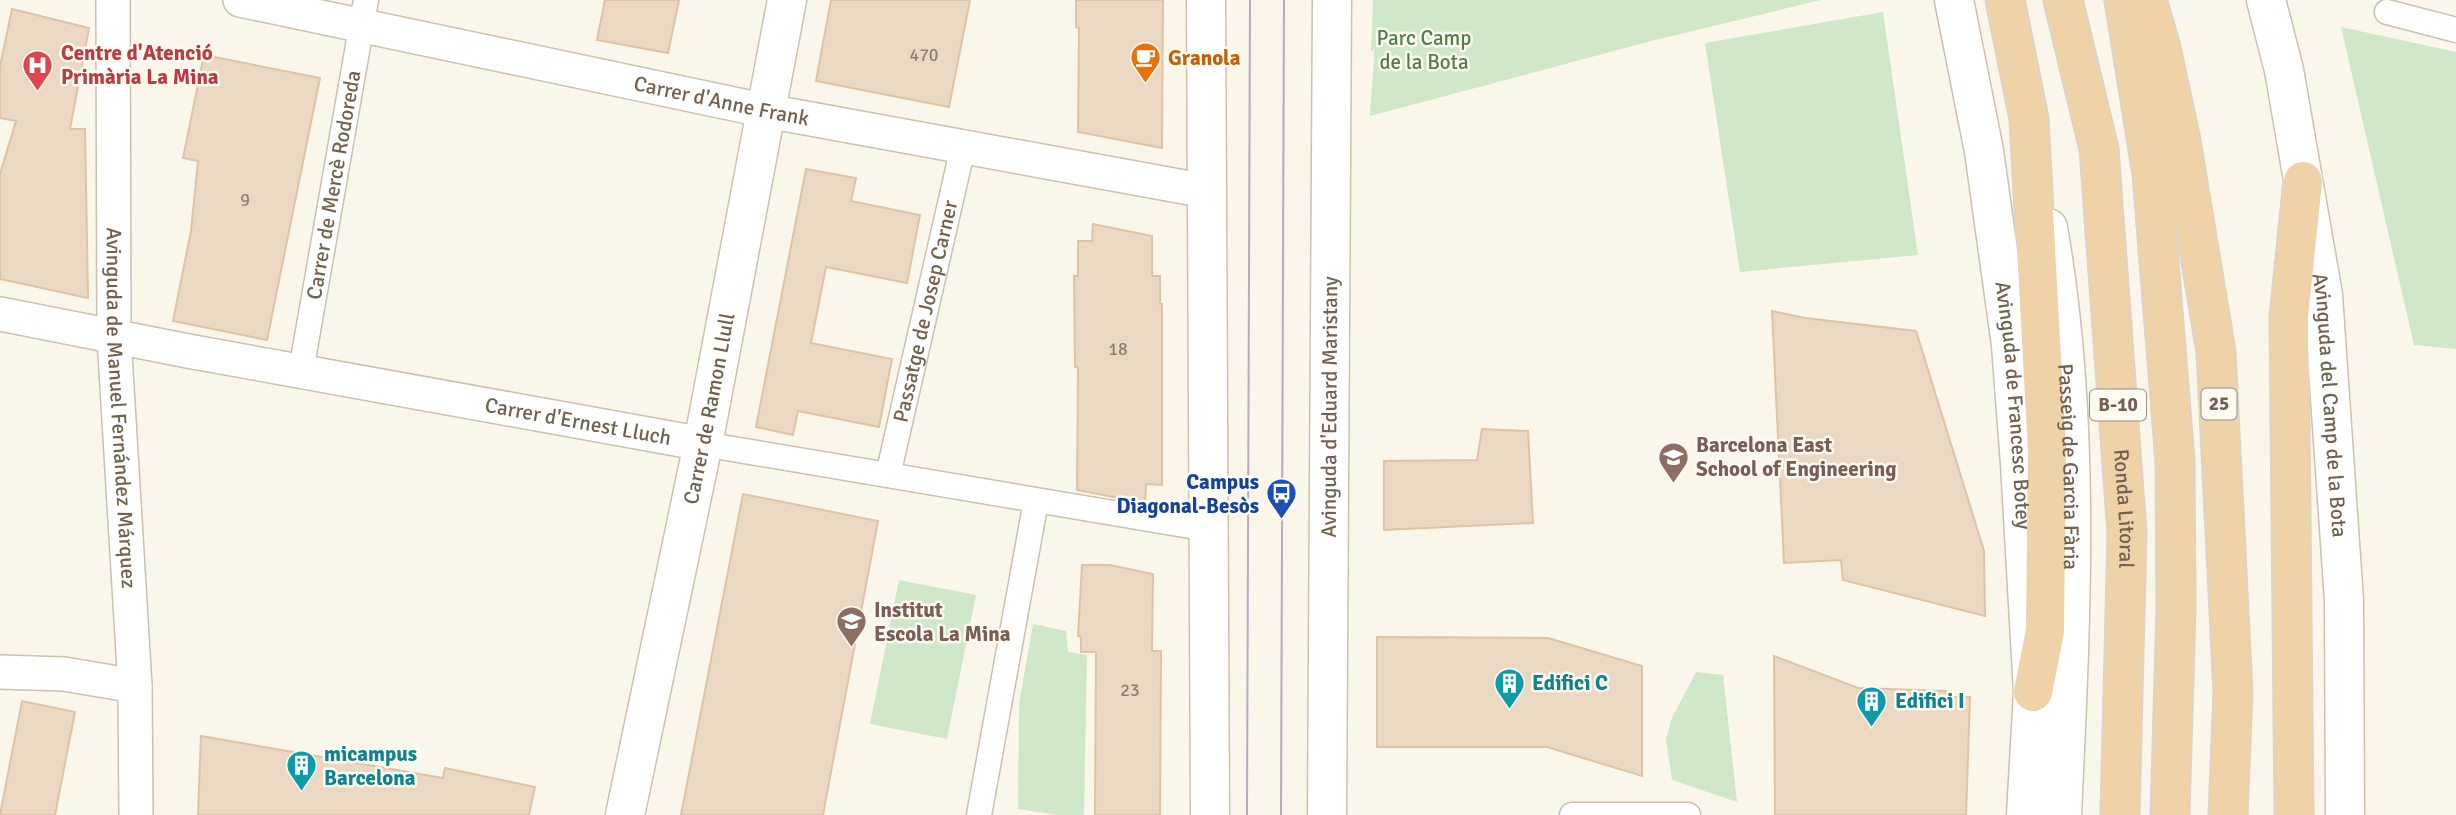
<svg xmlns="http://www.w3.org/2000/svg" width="2456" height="815" font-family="Signika,sans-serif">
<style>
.green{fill:#d1e7c9}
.building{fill:#ebd8c2;stroke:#dec3a6;stroke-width:2}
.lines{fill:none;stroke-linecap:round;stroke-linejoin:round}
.pedestrian-casing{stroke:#ccc0b0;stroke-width:27}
.minor-casing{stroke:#ccc0b0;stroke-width:36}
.tertiary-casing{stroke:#ccc0b0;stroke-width:41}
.secondary-casing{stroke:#cec1ae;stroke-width:41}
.trunk-casing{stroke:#d8d3ce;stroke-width:41}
.pedestrian{stroke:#fff;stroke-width:24}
.minor{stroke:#fff;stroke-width:33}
.tertiary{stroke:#fff;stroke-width:38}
.secondary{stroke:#fff;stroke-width:38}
.trunk{stroke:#f0d2a8;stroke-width:38}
.tram{stroke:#bba8c4;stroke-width:2}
.labels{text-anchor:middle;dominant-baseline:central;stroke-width:5;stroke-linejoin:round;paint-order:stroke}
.number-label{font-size:18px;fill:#917f6c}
.shield{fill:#fdfaf0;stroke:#9c8f7f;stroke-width:2}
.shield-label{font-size:19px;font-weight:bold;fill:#73614f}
.park-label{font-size:21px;fill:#547d4c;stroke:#fdfaf0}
.health-label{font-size:21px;font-weight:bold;fill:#be3a42;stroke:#fdfaf0;text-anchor:start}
.food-label{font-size:21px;font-weight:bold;fill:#c56008;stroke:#fdfaf0;text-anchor:start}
.street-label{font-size:21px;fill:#73614f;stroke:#fdfaf0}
.education-label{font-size:21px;font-weight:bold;fill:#785e54;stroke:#fdfaf0;text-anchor:start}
.transit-label{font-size:21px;font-weight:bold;fill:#164399;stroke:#fdfaf0;text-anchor:end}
.culture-label{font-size:21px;font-weight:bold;fill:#0d838f;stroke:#fdfaf0;text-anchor:start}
</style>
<rect width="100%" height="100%" fill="#fbf6ea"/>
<g class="green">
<path d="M1373 0H1821L1655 40 1370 116C1371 92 1374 72 1374 49L1371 52Z"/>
<polygon points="1883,12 1918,255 1740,272 1705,43"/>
<polygon points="2341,27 2456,52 2456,349 2414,345"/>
<polygon points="899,580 976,595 947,739 870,724"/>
<polygon points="1033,624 1066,631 1068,652 1087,655 1084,815 1058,815 1018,809 1019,704"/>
<polygon points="1696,672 1723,675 1737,802 1672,780 1666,739 1672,718"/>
</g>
<g class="building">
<polygon points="605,0 679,0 668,53 597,40"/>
<polygon points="831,0 970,0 949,107 816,81"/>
<polygon points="1076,0 1163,0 1162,148 1078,132 1079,28 1076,27"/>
<polygon points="12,9 89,28 70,129 85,129 88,298 0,279 0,174 16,121 0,118 0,66"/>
<polygon points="204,55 320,78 267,340 173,321 191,231 198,161 183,158"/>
<polygon points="806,169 856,178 851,201 920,215 907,283 826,267 811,343 892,359 879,427 798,411 793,435 756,427"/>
<polygon points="1093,224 1152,236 1152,276 1160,276 1160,304 1162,304 1162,485 1146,484 1145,503 1077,490 1078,367 1075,367 1074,276 1078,276 1078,241 1092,241"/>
<polygon points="1772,311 1805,318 1916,331 1984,551 1985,616 1843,580 1841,560 1784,563"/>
<polygon points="1482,429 1528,431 1533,523 1384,530 1384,461 1477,460"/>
<polygon points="743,494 878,521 823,815 681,815"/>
<polygon points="1082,565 1110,565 1153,574 1152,651 1161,651 1160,815 1095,815 1096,652 1081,652 1081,637 1078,636"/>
<polygon points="1377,637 1548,638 1642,666 1642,776 1547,747 1377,747"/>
<polygon points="1774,656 1858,688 1946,691 1946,697 1970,697 1966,815 1775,815"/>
<polygon points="22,701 75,712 55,815 0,815"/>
<polygon points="201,736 443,778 445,768 535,787 529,815 198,815"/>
</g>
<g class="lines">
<defs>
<g id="pedestrian">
<polyline points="2387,12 2456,30"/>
<path id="s1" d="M301 371 366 0"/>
<polyline points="703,444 1208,529"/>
<path id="s2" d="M888 475 963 147"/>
<polyline points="979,815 1036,501"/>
<polyline points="1572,815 1688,815"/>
</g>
<g id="minor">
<path id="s3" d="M113 0 114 337 135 686 136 815"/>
<path id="s4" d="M240 0 767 111 1206 191"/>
<path id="s5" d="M0 314 188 351 703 444"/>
<polyline points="0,672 64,674 135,686"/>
</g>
<g id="tertiary">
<path id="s6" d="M1954 0 1984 151 2011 345 2020 464 2033 692 2026 815"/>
</g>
<g id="secondary">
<polyline points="1206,0 1210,815"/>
<path id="s7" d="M2266 0 2284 70 2323 295 2344 601 2345 815"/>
<path id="s8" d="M2048 228C2082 421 2071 621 2062 815"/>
<path id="s9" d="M625 815 703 444 787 0"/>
<path id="s10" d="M1327 815 1332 0"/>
</g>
<g id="trunk">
<polyline points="2005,0 2029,119 2047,451 2045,631 2033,692"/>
<path id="s11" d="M2063 0 2099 149 2127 533 2120 815"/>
<polyline points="2124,0 2152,174 2175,461 2176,609 2170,815"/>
<polyline points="2147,0 2161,48 2181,141 2216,352 2233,692 2228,815"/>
<polyline points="2294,815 2289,317 2303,181"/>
</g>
</defs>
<use href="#pedestrian" class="pedestrian-casing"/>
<use href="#minor" class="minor-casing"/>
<use href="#tertiary" class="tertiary-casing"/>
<use href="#secondary" class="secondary-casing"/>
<use href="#trunk" class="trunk-casing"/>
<use href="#pedestrian" class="pedestrian"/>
<use href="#minor" class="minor"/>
<use href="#tertiary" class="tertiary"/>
<use href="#secondary" class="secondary"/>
<use href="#trunk" class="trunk"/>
<g class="tram">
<polyline points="1247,815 1250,0"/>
<polyline points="1281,815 1284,0"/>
</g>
</g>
<defs>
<symbol id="cafe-pin" viewBox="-11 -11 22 30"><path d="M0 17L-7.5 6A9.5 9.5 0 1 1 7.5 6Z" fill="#e8710a" stroke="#fdfaf0"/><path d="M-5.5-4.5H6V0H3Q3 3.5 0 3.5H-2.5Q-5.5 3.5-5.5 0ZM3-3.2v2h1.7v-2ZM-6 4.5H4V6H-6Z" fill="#fff"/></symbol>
<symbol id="hospital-pin" viewBox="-11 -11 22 30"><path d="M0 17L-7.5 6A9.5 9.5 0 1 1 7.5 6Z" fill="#e0444e" stroke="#fdfaf0"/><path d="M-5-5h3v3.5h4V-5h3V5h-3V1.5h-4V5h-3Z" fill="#fff"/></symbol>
<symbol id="university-pin" viewBox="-11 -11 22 30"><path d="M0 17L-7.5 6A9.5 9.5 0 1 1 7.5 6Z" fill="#8d6e63" stroke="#fdfaf0"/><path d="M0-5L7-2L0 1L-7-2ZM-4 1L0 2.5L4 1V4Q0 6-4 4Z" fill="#fff"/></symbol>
<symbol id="bus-pin" viewBox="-11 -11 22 30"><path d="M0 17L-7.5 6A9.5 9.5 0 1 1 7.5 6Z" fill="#1a4fb4" stroke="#fdfaf0"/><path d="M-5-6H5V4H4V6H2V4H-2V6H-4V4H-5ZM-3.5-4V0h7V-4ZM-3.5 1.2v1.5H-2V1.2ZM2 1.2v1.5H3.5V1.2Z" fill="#fff"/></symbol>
<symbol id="school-pin" viewBox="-11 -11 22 30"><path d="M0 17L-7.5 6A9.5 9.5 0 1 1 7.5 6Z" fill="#8d6e63" stroke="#fdfaf0"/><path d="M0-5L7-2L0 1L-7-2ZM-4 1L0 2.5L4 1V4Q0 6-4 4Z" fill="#fff"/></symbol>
<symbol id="building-pin" viewBox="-11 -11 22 30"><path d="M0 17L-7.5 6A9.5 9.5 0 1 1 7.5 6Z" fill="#0f9aa8" stroke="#fdfaf0"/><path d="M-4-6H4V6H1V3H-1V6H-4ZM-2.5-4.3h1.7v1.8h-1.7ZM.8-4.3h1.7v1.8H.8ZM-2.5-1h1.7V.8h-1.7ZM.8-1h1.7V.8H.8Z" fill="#fff"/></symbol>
</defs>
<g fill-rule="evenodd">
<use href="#cafe-pin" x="1128" y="40" width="35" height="47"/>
<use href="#hospital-pin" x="20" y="48" width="35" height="47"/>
<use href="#university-pin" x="1656" y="440" width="35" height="47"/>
<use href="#bus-pin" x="1264" y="476" width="35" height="47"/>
<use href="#school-pin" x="834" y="604" width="35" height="47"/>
<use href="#building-pin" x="1492" y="666" width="35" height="47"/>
<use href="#building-pin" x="1854" y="684" width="35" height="47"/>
<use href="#building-pin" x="284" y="748" width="35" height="47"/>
</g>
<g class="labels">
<g class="number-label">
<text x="924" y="55">470</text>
<text x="245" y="200">9</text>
<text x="1118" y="349">18</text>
<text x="1130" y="690">23</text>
</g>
<g class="shield">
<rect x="2201.5" y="388.5" width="35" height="31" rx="5"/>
<rect x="2090" y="389.5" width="56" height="31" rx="5"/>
</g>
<g class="shield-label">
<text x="2219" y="404">25</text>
<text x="2118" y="405">B-10</text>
</g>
<g class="park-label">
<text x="1424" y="38">Parc Camp<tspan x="1424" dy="24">de la Bota</tspan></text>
</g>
<g class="health-label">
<text x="61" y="53">Centre d'Atenció<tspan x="61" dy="24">Primària La Mina</tspan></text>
</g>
<g class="food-label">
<text x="1168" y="58">Granola</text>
</g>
<g class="street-label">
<text stroke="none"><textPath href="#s4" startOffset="492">Carrer d'Anne Frank</textPath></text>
<text stroke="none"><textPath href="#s1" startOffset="189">Carrer de Mercè Rodoreda</textPath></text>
<text stroke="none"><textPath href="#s2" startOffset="168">Passatge de Josep Carner</textPath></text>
<text stroke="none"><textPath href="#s7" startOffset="411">Avinguda del Camp de la Bota</textPath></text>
<text stroke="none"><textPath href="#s6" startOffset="410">Avinguda de Francesc Botey</textPath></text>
<text stroke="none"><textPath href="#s10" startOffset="408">Avinguda d'Eduard Maristany</textPath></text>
<text stroke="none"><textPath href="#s3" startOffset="408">Avinguda de Manuel Fernández Márquez</textPath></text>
<text stroke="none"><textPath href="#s9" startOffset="415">Carrer de Ramon Llull</textPath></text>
<text stroke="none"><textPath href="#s5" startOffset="588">Carrer d'Ernest Lluch</textPath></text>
<text stroke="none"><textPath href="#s8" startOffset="240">Passeig de Garcia Fària</textPath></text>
<text stroke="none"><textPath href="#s11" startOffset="514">Ronda Litoral</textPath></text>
</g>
<g class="education-label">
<text x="1696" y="445">Barcelona East<tspan x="1696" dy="24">School of Engineering</tspan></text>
<text x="874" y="610">Institut<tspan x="874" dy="24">Escola La Mina</tspan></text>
</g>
<g class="transit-label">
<text x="1259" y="482">Campus<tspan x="1259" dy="24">Diagonal-Besòs</tspan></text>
</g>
<g class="culture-label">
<text x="1532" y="683">Edifici C</text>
<text x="1895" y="701">Edifici I</text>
<text x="324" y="754">micampus<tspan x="324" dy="24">Barcelona</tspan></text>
</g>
</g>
</svg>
